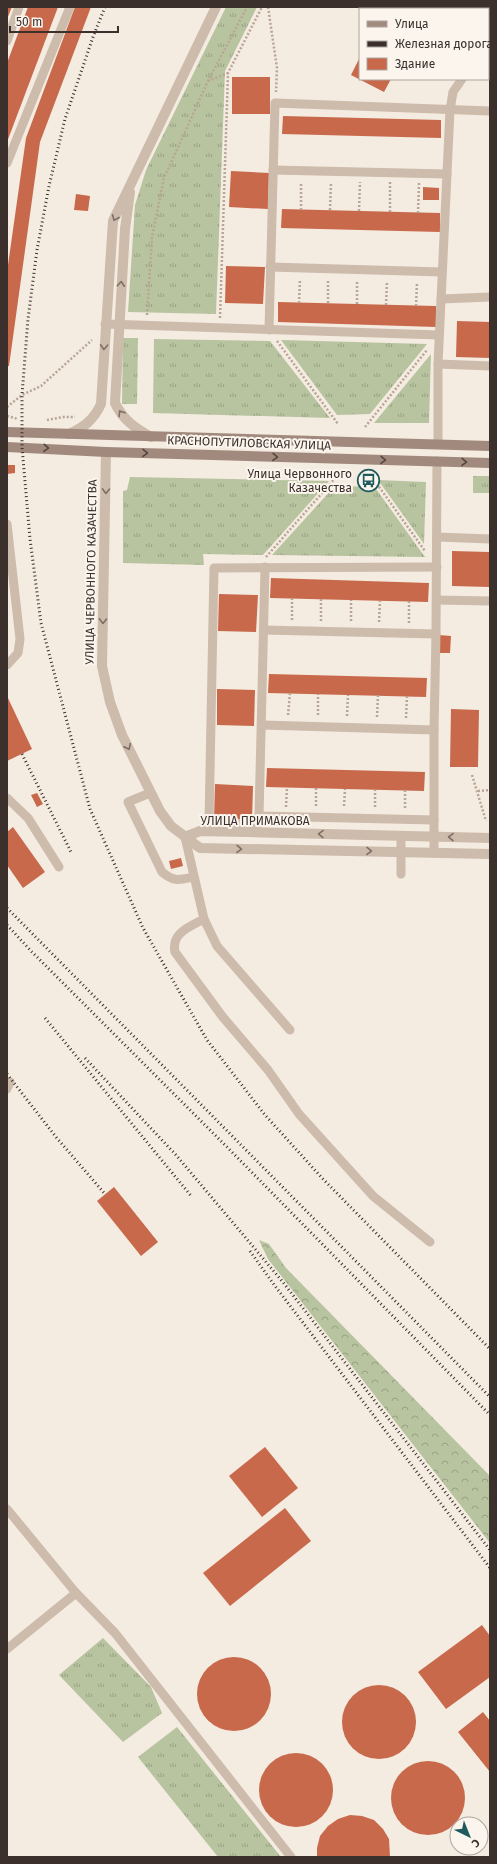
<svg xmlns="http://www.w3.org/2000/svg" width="497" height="1864" font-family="'Fira Sans',sans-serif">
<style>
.grass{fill:url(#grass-tufts)}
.forest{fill:url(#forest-crowns)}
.building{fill:#c8694b}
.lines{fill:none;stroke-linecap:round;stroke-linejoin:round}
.path{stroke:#b9a596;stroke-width:2.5;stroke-dasharray:2 2;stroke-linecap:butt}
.lane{stroke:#cdbbac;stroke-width:9}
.street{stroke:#cdbbac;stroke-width:10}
.secondary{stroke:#a18a7d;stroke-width:10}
.rail{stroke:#3b302b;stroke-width:3;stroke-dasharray:1 3;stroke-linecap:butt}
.oneway{stroke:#7d6f65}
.oneway2{stroke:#544640}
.labels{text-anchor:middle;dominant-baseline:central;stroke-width:4;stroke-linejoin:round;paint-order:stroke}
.street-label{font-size:12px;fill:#3b302b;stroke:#fbf5ee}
.poi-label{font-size:12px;fill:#3b302b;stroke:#fbf5ee;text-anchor:end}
</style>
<defs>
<pattern id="grass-tufts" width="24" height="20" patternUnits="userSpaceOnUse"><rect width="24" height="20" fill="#b8c4a0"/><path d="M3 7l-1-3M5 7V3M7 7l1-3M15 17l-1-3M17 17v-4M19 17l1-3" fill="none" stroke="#97a083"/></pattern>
<pattern id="forest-crowns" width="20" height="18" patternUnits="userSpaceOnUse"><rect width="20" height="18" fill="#b8c4a0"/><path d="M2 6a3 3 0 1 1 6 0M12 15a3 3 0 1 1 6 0" fill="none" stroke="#97a083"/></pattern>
</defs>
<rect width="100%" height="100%" fill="#f4ebe1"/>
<g class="grass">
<polygon points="226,7 257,7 225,71 216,314 128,312 135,205 146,170"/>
<polygon points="123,338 138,338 137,404 122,404"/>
<polygon points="154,339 270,341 330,418 153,413"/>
<polygon points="281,340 427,344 370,414 337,415"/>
<polygon points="431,354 429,423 374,423"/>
<rect x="473" y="476" width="17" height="17"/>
<polygon points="130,477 329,481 263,555 203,554 204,565 123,563 123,491 127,490"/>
<polygon points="378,480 426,482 424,544"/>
<polygon points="374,486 425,557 272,555 334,487"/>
<polygon points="103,1638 151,1687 162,1713 123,1742 59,1675"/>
<polygon points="177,1727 281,1857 218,1857 138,1757"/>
</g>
<polygon class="forest" points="259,1240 269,1244 286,1268 490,1476 490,1543 268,1259"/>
<g class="building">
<polygon points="7,7 12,7 7,19"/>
<polygon points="28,7 58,7 7,142 7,63"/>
<polygon points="75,7 91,7 40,142 9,366 7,366 7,272 26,138"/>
<polygon points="384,7 411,7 413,9 386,9"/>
<polygon points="360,57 360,79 391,79 384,92 351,75"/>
<rect x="232" y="77" width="38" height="37"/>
<polygon points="283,116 441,120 441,138 282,134"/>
<polygon points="231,171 269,173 268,209 229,207"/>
<polygon points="423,187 439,188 439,200 423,200"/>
<polygon points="76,194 90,196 88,211 74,210"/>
<polygon points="282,209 440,213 440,232 281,228"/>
<polygon points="226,266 265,267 263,304 225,303"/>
<polygon points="278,302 436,306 436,327 278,322"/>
<polygon points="457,321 490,322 490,358 456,357"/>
<polygon points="7,465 15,465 15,473 7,474"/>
<polygon points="452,551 489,552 489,587 452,586"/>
<polygon points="271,578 429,583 428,602 270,598"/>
<polygon points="219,594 258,595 256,632 218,631"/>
<polygon points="439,635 451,636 450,653 438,653"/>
<polygon points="269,674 427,678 426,697 268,693"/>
<polygon points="217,689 255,690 254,726 217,725"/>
<polygon points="7,696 32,749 7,761"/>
<polygon points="451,709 479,710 478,767 450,767"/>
<polygon points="267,768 425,772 424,791 266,787"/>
<polygon points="215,784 253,786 252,820 214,819"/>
<polygon points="37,793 43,804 37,807 31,795"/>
<polygon points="13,827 45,872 23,888 7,865 7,832"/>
<polygon points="181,858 183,866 171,869 169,861"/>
<polygon points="114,1187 158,1242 141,1256 97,1201"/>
<polygon points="265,1447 298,1488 262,1517 229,1476"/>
<polygon points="285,1508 311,1541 230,1606 203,1573"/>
<polygon points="482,1625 490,1636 490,1677 446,1709 418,1672"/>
<circle cx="234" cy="1694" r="37"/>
<circle cx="379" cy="1722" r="37"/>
<polygon points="483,1712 490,1721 490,1772 458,1732"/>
<circle cx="296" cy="1790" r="37"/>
<circle cx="428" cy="1798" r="37"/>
<polygon points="350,1815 362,1816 374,1820 383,1829 389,1839 390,1857 317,1857 317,1848 320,1836 328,1826 338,1819"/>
</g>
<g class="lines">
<g class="path">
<polyline points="268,7 277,68 276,92"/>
<polyline points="414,9 416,7"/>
<polyline points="488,19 490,17"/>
<polyline points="208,81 228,73"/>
<polyline points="301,210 301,182"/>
<polyline points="330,210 331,183"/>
<polyline points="359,211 360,182"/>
<polyline points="390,212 390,182"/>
<polyline points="418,213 419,183"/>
<polyline points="299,303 300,279"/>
<polyline points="328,303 328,280"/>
<polyline points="357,304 357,281"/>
<polyline points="386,305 387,282"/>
<polyline points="416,306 417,282"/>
<polyline points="147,315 152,237 164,178 208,81 247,7"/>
<polyline points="220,318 228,73 262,7"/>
<polyline points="277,341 338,424"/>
<polyline points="7,407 22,395 41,386 92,340"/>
<polyline points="7,416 18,419"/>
<polyline points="47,420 63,417 75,417"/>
<polyline points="365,427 427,350"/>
<polyline points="372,477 425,551"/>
<polyline points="266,557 337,476"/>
<polyline points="292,620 292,598"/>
<polyline points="321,621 321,599"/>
<polyline points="351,621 351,600"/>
<polyline points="379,622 380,601"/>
<polyline points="409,623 409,601"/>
<polyline points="288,715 290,693"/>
<polyline points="318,715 318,694"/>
<polyline points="347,716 348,695"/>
<polyline points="377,717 378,695"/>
<polyline points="406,718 407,696"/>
<polyline points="472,775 486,821"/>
<polyline points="478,791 490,790"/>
<polyline points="316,806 316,788"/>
<polyline points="344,806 345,789"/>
<polyline points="286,807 287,787"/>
<polyline points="375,807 375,790"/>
<polyline points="405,808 405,790"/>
</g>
<g class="lane">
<polyline points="456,7 458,9"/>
<polyline points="488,39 490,41"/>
<polyline points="7,41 19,7"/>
<polyline points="488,53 490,51"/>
<polyline points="7,163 70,7"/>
<polyline points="273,170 447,174"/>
<polyline points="270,267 442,272"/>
<polyline points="441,299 490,297"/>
<polyline points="105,324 439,335"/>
<polyline points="269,330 275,103 490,111"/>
<polyline points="438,364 490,366"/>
<polyline points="438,444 438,364 450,110 453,92 462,79"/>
<polyline points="7,524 20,639 18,653 7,665"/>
<polyline points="437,537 490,539"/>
<polyline points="437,600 490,601"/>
<polyline points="264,630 436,634"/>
<polyline points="262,725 434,730"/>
<path d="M150 793 128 802 162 872C174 882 179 880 193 877"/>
<polyline points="7,798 28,818 59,867"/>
<polyline points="259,816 265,567"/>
<polyline points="434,820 259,816 259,824 209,823 214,568 437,567"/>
<polyline points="401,836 401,874"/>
<polyline points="185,837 204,919 217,946 290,1030"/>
<polyline points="434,853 434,730 436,634 437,461"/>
<path d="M204 919C189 927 171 933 175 952L222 1016 268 1070 299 1114 373 1196 430 1242"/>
<polyline points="7,1089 10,1082"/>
<polyline points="7,1509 76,1593 115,1633 291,1857"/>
<polyline points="7,1649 76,1593"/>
</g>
<g class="street">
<path d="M130 192 125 229 115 403C123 420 135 428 151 437"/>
<path d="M69 434C85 427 94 419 101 404L113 221 216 7"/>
<polyline points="106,452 102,666 110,702 122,735 160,811 171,826 200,848 490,854"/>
<polyline points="185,837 200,831 490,838"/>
</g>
<g class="secondary">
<polyline points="7,432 490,446"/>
<polyline points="7,447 106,452 490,463"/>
</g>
<g class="rail">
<polyline points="105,7 93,37 65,119 49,186 37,250 28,319 22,395 22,447 30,539 41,623 90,809 143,928 207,1040 265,1115 323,1179 490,1349"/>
<polyline points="22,754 71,852"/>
<polyline points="7,908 490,1397"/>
<polyline points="7,925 32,952 227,1147 490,1415"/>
<polyline points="45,1018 192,1197"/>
<polyline points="85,1058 176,1155 282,1281 490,1550"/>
<polyline points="7,1074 56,1137 105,1194"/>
<polyline points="250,1251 275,1286 490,1568"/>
</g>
</g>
<defs><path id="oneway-chevron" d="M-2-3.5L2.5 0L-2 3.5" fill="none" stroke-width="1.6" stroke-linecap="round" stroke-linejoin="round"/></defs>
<g class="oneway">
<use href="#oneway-chevron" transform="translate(115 218) rotate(112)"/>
<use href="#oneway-chevron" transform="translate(121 284) rotate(-86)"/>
<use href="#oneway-chevron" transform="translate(104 347) rotate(93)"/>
<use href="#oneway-chevron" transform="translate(121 413) rotate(-122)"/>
<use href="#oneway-chevron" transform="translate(106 491) rotate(91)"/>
<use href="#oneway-chevron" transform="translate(103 621) rotate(91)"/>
<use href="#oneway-chevron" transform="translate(128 747) rotate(64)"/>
<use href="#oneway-chevron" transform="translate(321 834) rotate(-179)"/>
<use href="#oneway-chevron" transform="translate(451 837) rotate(-179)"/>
<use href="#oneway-chevron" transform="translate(239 849) rotate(1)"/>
<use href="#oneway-chevron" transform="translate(369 851) rotate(1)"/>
</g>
<g class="oneway2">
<use href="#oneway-chevron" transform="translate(46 448) rotate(4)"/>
<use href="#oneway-chevron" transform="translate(145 453) rotate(2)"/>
<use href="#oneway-chevron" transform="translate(275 457) rotate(2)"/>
<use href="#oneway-chevron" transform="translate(383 460) rotate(2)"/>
<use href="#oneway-chevron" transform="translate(464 462) rotate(1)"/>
</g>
<defs>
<symbol id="bus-ring" viewBox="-11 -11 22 22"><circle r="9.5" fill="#fbf5ee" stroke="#1f5a5e" stroke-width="1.5"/><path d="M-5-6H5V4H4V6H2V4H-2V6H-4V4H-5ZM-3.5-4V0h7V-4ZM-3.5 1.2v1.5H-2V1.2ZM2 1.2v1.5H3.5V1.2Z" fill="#1f5a5e"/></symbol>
</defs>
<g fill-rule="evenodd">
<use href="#bus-ring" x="356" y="468" width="25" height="25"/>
</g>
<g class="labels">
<g class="street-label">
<text transform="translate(249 443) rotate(2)">КРАСНОПУТИЛОВСКАЯ УЛИЦА</text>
<text transform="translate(91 572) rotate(-89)">УЛИЦА ЧЕРВОННОГО КАЗАЧЕСТВА</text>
<text x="255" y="821">УЛИЦА ПРИМАКОВА</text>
</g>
<g class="poi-label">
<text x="352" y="474">Улица Червонного<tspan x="352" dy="14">Казачества</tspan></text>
</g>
</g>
<rect width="497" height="1864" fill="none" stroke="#3b302b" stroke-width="16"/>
<rect x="359" y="8" width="130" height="72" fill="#fbf5ee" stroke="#aea6a0"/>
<rect x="367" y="21" width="20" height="6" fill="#a18a7d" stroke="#aea6a0"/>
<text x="395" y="28" font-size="12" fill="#3b302b">Улица</text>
<rect x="367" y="41" width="20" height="6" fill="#3b302b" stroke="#aea6a0"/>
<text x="395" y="48" font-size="12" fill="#3b302b">Железная дорога</text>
<rect x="367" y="58" width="20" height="12" fill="#c8694b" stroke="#aea6a0"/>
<text x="395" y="68" font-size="12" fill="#3b302b">Здание</text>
<g transform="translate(469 1836) rotate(137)"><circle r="19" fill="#fbf5ee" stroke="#aea6a0"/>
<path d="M0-3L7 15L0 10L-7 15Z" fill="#1f5a5e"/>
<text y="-6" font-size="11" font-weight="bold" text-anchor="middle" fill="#3b302b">С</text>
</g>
<path d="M10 26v6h108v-6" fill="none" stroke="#3b302b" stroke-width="2"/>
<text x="16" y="26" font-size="12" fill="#3b302b" stroke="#fbf5ee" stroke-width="3" paint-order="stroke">50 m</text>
</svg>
